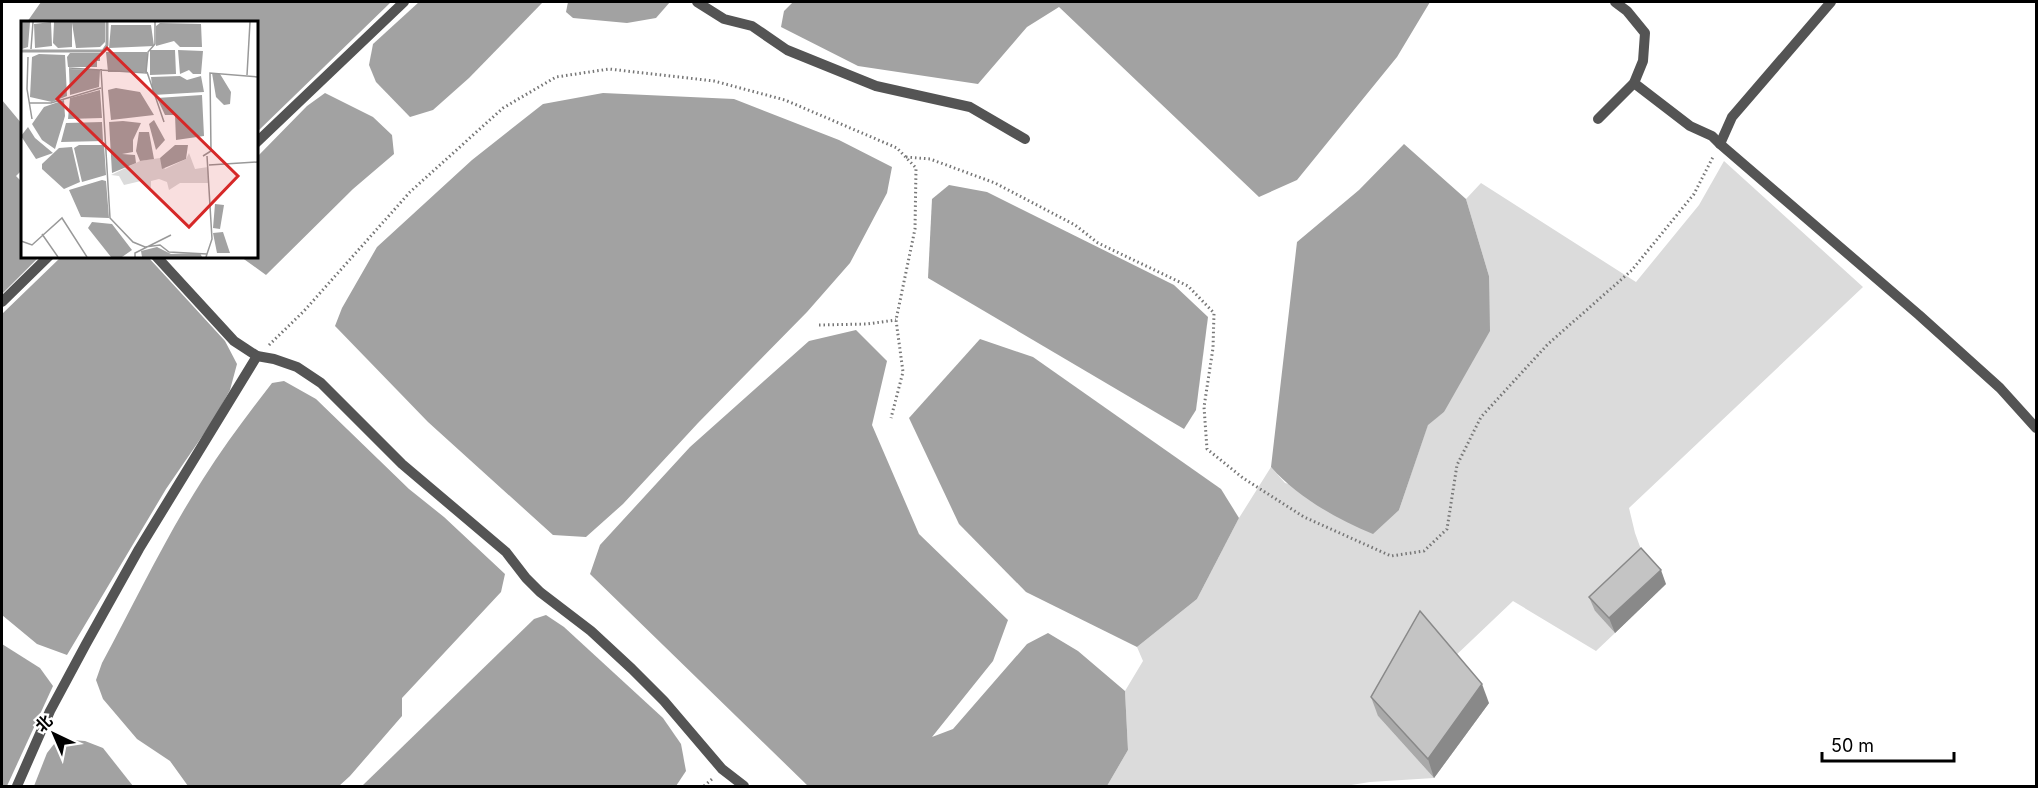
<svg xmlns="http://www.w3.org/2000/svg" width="2038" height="788" font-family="Inter,'Noto Sans SC',sans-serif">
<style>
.green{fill:#dbdbdb}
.water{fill:#a2a2a2}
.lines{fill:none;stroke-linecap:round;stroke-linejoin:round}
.path{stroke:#767676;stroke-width:3;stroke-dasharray:1.5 3;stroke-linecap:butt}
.lane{stroke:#545454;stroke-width:10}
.wall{fill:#a9a9a9}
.shaded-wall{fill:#898989}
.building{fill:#c4c4c4;stroke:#898989;stroke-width:1.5}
.inset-river{fill:none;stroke:#a2a2a2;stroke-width:3}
.inset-road{fill:none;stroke:#999;stroke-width:1.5}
.view{fill:#d62828;fill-opacity:0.15;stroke:#d62828;stroke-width:3}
.inset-edge{fill:none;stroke:#000;stroke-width:3}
</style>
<rect width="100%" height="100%" fill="#fff"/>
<polygon class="green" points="1724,161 1863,287 1629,508 1635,533 1646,563 1595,611 1615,633 1596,651 1513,601 1452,659 1378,716 1434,778 1370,782 1345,786 1107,786 1128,750 1125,691 1143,661 1137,647 1197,599 1239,518 1271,467 1285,483 1399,510 1428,424 1444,412 1489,276 1466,199 1481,183 1636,282 1699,205"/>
<g class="water">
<polygon points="41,2 391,2 257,132 256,22 27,22"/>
<polygon points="419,2 543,2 469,78 433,110 410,117 376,82 369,65 373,44"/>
<polygon points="568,2 670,2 656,18 627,23 573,18 566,12"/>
<polygon points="793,2 1430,2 1397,57 1297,180 1259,197 1059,7 1027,27 978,84 858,66 781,27 784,11"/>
<polygon points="325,93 373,117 392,135 394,154 353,189 266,275 241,257 256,256 257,157 307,106"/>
<polygon points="603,93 734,99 839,140 892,167 887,193 850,263 807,312 698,423 623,504 586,537 553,535 428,422 335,326 342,308 377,247 472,160 543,104"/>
<polygon points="2,100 22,124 22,170 16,176 22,182 22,256 39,257 2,294"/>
<path d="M1404 144 1466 199 1489 276 1490 331 1444 412 1428 425 1399 510 1373 534C1337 519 1297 497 1271 467L1297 242 1359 190Z"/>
<polygon points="949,185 987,192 1174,285 1208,317 1196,410 1184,429 928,278 932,199"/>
<polygon points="61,257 148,257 225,341 237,364 230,390 214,419 166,489 67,655 37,644 2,615 2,314"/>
<polygon points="856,330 887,361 872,425 919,534 1008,620 993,661 932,737 953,729 1027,644 1048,633 1078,651 1125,691 1128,750 1107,786 808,786 590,574 600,545 690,447 809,341"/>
<polygon points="980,339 1033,357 1221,489 1239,518 1197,599 1137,647 1026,592 959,524 909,418"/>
<path d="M284 381 316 399 409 489 444 517 505 574 501 592 402 698V716L350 776 339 786H188L170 761 137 739 103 699 96 680 102 663C135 602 165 538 203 479 224 446 248 414 272 383Z"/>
<polygon points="546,615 564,627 663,718 681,744 686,771 676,786 362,786 534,619"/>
<polygon points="2,644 40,668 53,686 7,786 2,786"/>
<polygon points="58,739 85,741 103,748 133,786 34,786 47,753"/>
</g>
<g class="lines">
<g class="path">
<polyline points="906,157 930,159 995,183 1075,225 1098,243 1188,286 1214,313 1213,348 1204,407 1207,449 1243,478 1304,517 1391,556 1424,551 1447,529 1457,465 1481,417 1548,344 1632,270 1694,194 1714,155"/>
<polyline points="819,325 867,324 896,320"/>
<polyline points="269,345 304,311 410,192 503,108 556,77 609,69 714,81 785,100 897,148 916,168 915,229 896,320 903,372 891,418"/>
<polyline points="704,786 712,779"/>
</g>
<g class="lane">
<polyline points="697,2 724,19 752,26 787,50 876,86 970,107 1025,139"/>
<polyline points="1634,83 1690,126 1712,136 1720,144 1919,315 2000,388 2036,428"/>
<polyline points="1598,119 1634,83 1643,61 1645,33 1627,11 1615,2"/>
<polyline points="256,143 404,2"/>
<polyline points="1720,144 1732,117 1831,2"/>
<polyline points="156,256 234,341 257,356 274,359 297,367 321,383 402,464 506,552 526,578 540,592 591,631 632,669 664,701 722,769 744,786"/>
<polyline points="2,302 49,256"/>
<polyline points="17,786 50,711 86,644 139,549 257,356"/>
</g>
</g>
<g class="wall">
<polygon points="1666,584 1615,633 1595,611 1589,597"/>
<polygon points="1371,697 1489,703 1434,778 1378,716"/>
</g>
<g class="shaded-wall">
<polygon points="1661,570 1666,584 1615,633 1609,618"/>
<polygon points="1482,684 1489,703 1434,778 1428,759"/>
</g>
<g class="building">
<polygon points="1641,548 1661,570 1609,618 1589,597"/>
<polygon points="1420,611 1482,684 1428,759 1371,697"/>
</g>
<g transform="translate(21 21)">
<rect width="237" height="237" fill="#fff"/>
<path d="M168 132 174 148 187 146 188 162H159L148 169 146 161 138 158 130 160V167L120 160 103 164 98 155 90 154 119 140 139 137 144 148 165 138Z" fill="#dbdbdb"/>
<path d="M0 1H9L7 26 1 28ZM30 1 31 25 14 27 13 3ZM33 1H84V21L79 26 55 27 51 2V26L37 27 32 22ZM139 2 180 3 181 26H159L153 20 135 25V5ZM90 4H130L133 25 88 27ZM129 29H154L155 53 129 54ZM157 29 182 30 180 53H172L168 49 159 53ZM85 31H126V51H87ZM49 32H79V40H76V46H47L46 36ZM18 33 44 34 46 75 31 81 9 76 11 36ZM48 48 79 49 78 66 49 74ZM191 52 199 53 210 71 209 83 203 84 195 76ZM159 55 166 59 180 55 183 71 132 74 130 56ZM95 67 119 71 133 94 90 99 87 69ZM79 69 81 97 47 98 49 77ZM181 74 183 115 155 119 154 94H144L136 77ZM43 79 44 95 34 128 21 119 11 103 23 86ZM133 99 144 119 135 129 128 103ZM102 100 120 102 112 119V131L101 133 114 134 115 142 91 152 88 101ZM81 101 82 120 40 121 45 102ZM7 106 14 117 32 132 15 138 0 115ZM118 111H128L133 138 119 140 115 130ZM58 124H83L85 154 61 161 53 127ZM154 124H167L165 138 141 148 139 137ZM51 126 59 161 43 168 21 148V143L38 127ZM81 159 85 160 88 197 60 196 48 169ZM194 183 203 184 199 208 192 207ZM71 201 91 203 111 229 101 236H90L67 207ZM202 211 209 232H196L192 212ZM136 226 150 233 179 232 181 236H121L120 230Z" fill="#a2a2a2"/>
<path class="inset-river" d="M0 30H82L86 24V1"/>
<path class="inset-road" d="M10 28 12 1M7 36 6 68 11 98M48 47 125 52 127 31 134 23V1M80 48 89 197 112 221 124 226 139 224 148 231 186 233M126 51 143 101M226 54 229 1M9 82H30L80 67M182 135 190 130 189 52 237 56M188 144 237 141M21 213 37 236M0 220 11 224 41 197 66 236M114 236V232L150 214M185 236 191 218 186 135"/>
<path class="view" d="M86 27 217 155 168 206 36 78Z"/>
<rect width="237" height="237" class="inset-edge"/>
</g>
<rect width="2038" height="788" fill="none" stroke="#000000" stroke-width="6"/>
<g transform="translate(54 734) rotate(316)" stroke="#ffffff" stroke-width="4.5" paint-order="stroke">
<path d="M0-4.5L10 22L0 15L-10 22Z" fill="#000000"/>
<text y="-9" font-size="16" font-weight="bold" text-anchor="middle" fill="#000000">北</text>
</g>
<path d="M1822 752v9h132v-9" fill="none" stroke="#000000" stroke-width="3"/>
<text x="1831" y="752" font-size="18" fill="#000000" stroke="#ffffff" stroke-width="4.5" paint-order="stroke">50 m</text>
</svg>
